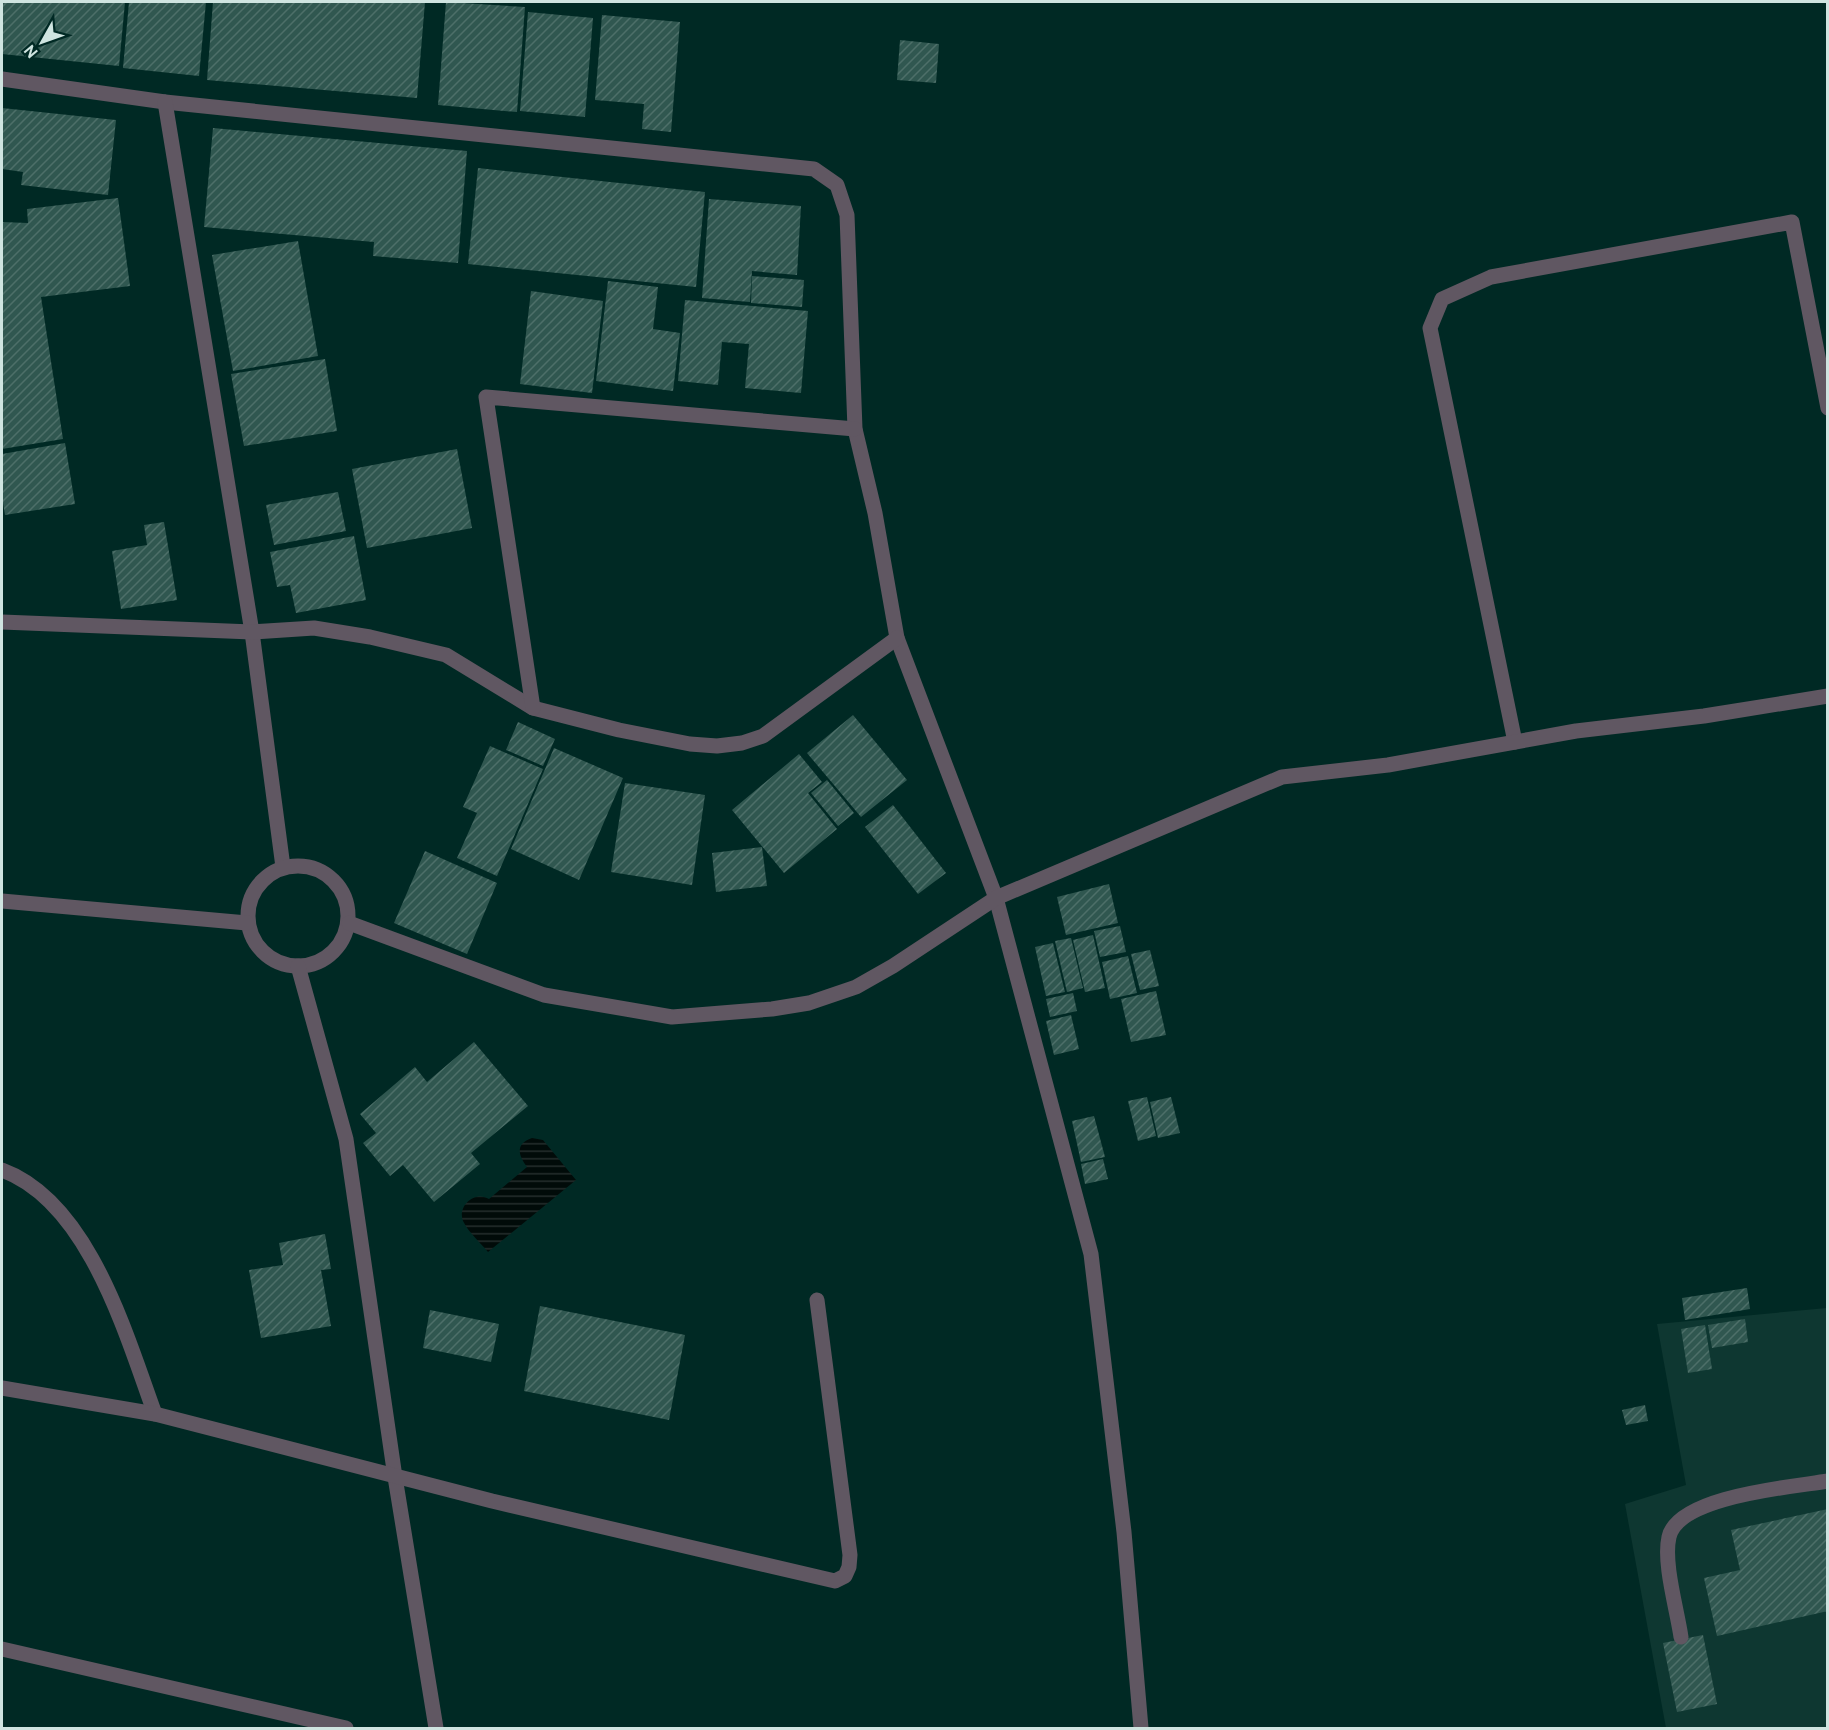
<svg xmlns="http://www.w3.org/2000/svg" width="1829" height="1730" font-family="Overpass,sans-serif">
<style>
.built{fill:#0e3731}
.water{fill:url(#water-rules)}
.building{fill:url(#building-hatch)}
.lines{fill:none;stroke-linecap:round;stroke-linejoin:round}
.minor{stroke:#605762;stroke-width:15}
</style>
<defs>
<pattern id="water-rules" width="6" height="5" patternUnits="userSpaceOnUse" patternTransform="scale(1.5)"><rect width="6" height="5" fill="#010b09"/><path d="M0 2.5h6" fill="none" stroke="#252e2d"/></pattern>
<pattern id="building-hatch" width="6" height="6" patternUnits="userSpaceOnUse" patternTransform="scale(1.5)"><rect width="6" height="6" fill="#305750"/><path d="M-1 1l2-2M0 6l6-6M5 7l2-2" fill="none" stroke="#4d6f69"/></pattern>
</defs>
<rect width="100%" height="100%" fill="#002924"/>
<polygon class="built" points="1827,1308 1827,1728 1666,1728 1625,1504 1686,1485 1657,1324"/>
<path class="water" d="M532 1138 543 1140 576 1180 488 1252C481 1243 468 1232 463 1221 457 1206 475 1190 489 1199L527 1167C518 1155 515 1144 532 1138Z"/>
<g class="building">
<polygon points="2,2 125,2 119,66 2,54"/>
<polygon points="129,2 206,2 199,76 123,68"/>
<polygon points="213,2 425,2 417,98 207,80"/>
<polygon points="446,2 525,7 517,112 438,105"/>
<polygon points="528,12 593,18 585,117 520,111"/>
<polygon points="602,15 680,22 671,132 642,129 644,104 595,100"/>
<polygon points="900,40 939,44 936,83 897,80"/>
<polygon points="2,108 116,120 108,195 21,185 23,172 2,169"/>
<polygon points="213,128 467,151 458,263 373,256 374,242 204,227"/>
<polygon points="478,168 705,192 696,287 468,264"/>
<polygon points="118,198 130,286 41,297 63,439 2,449 2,222 28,223 27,209"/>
<polygon points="709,199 801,206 797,275 752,271 750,302 702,298"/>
<polygon points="298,241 318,356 233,371 212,255"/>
<polygon points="752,276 804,280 802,307 751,303"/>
<polygon points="608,281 658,287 653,329 680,333 673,391 596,381"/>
<polygon points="531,291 603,301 592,393 520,384"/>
<polygon points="685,300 808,311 801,393 745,388 749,344 722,342 718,385 678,381"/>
<polygon points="325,359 337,431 244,446 231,374"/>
<polygon points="65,443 75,504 5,515 2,497 2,454"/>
<polygon points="457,449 472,528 367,548 352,469"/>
<polygon points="338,492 346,531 274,545 266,505"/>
<polygon points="164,522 177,600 121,609 112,551 147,545 144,525"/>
<polygon points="354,536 366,600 296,613 290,585 277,587 270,552"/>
<polygon points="853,715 907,780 861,817 807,753"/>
<polygon points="518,722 555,739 543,766 506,750"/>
<polygon points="490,746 543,769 497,876 457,858 477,813 463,807"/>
<polygon points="554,748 623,778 579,880 511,849"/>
<polygon points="799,754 822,782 808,793 837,829 784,873 732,810"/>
<polygon points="827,780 854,813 838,826 811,793"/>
<polygon points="625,783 705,795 692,885 611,872"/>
<polygon points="893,805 946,873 918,894 865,827"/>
<polygon points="762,847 767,886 716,892 712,853"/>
<polygon points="425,851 497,883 467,954 394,923"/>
<polygon points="1109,884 1118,923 1066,935 1057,897"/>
<polygon points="1120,926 1126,952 1100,957 1094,931"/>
<polygon points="1093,935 1105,988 1085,992 1073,940"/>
<polygon points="1071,938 1083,988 1067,992 1055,941"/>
<polygon points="1053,943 1065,992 1046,996 1035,947"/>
<polygon points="1150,950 1159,986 1140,990 1131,954"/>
<polygon points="1128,956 1137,993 1110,999 1102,962"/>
<polygon points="1156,991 1166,1035 1131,1042 1121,999"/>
<polygon points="1073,993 1077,1011 1050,1017 1046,999"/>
<polygon points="1071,1015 1079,1049 1054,1055 1046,1021"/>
<polygon points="474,1042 528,1106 471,1153 480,1164 434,1202 403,1165 390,1176 363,1143 376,1133 360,1114 415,1067 427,1082"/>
<polygon points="1147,1097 1156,1136 1138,1141 1128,1101"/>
<polygon points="1171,1097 1180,1133 1158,1138 1150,1102"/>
<polygon points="1094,1116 1105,1157 1081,1162 1072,1121"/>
<polygon points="1103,1159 1108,1179 1085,1184 1081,1164"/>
<polygon points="325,1234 331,1269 321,1270 331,1326 261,1338 249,1270 283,1265 279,1243"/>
<polygon points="1747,1288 1750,1309 1685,1320 1682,1298"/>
<polygon points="540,1306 685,1335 669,1420 524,1391"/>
<polygon points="430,1310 499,1324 491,1362 423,1348"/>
<polygon points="1745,1319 1748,1342 1712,1348 1708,1325"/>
<polygon points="1705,1325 1712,1369 1688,1373 1681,1329"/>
<polygon points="1645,1405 1648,1421 1626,1425 1622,1410"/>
<polygon points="1828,1509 1828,1611 1717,1636 1704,1578 1740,1570 1731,1530"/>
<polygon points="1703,1635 1717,1704 1677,1712 1663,1643"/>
</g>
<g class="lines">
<g class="minor">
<polyline points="2,79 165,102 814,169 837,185 847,215 855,429 875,513 897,638 996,898 1091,1254 1124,1532 1141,1728"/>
<polyline points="165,102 252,632 283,867"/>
<polyline points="2,622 252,632 314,628 370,637 446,655 533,708 619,730 690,744 717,746 742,743 763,736 897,638"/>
<polyline points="533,708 486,397 855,429"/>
<polyline points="1515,742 1430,328 1442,299 1491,277 1792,222 1828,408"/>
<circle cx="298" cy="916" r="50"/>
<polyline points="2,901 247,923"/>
<polyline points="349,923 544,995 672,1017 772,1009 809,1003 856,987 893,966 996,898 1282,777 1388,765 1576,731 1704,716 1828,696"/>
<polyline points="298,966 346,1139 395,1477 436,1728"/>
<path d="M2 1170C89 1202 126 1335 155 1414"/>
<polyline points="2,1388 155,1414 492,1501 835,1581 845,1576 849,1567 850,1555 817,1300"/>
<path d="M1681 1637C1677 1609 1663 1563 1669 1537 1678 1496 1792 1487 1828 1481"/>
<polyline points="2,1649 346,1728"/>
</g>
</g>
<rect width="1829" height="1730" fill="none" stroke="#cfe4e0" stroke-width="6"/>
<g transform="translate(42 42) rotate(230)" stroke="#002924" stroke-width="4.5" paint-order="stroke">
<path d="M0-4.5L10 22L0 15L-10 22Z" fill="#cfe4e0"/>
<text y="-9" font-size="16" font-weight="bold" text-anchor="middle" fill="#cfe4e0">N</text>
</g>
</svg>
